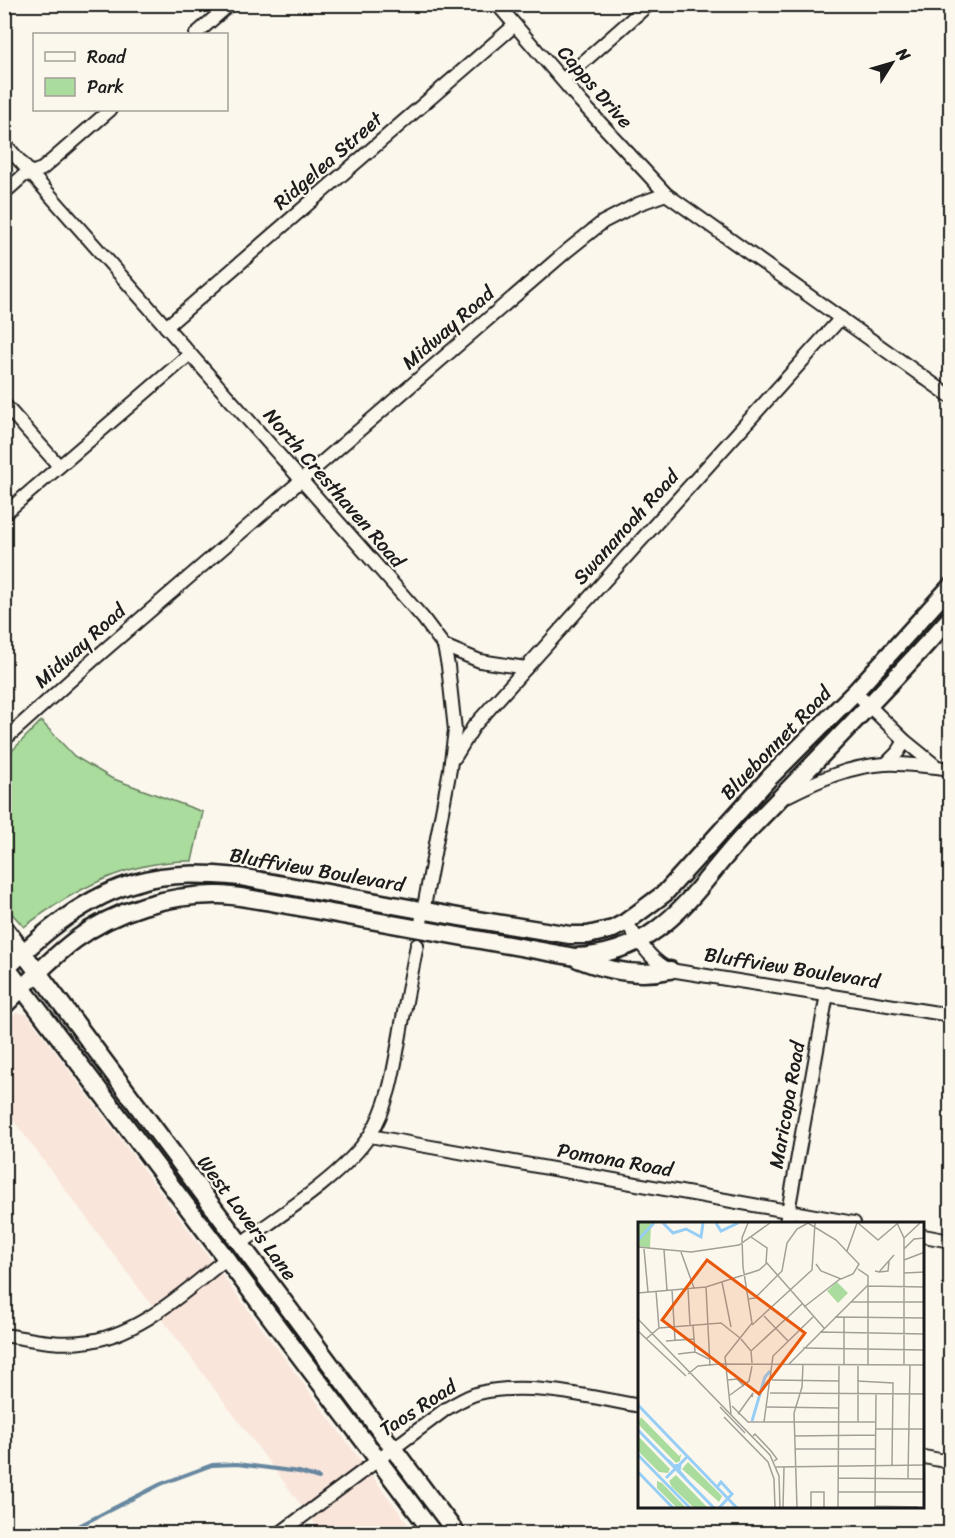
<svg xmlns="http://www.w3.org/2000/svg" width="955" height="1538" font-family="Sriracha,sans-serif">
<style>
.built{fill:#fae5db}
.green{fill:#aadc9d;stroke:#637c5c;stroke-width:1.5}
.lines{fill:none;stroke-linecap:round;stroke-linejoin:round}
.stream{stroke:#66879f;stroke-width:4}
.minor-casing{stroke:#1c1c1c;stroke-width:16}
.major-casing{stroke:#1c1c1c;stroke-width:21}
.minor{stroke:#fbf7ec;stroke-width:12}
.major{stroke:#fbf7ec;stroke-width:16}
.labels{text-anchor:middle;dominant-baseline:central;stroke-width:4.5;stroke-linejoin:round;paint-order:stroke}
.street-label{font-size:20px;fill:#1c1c1c;stroke:#fbf7ec}
.inset-river{fill:none;stroke:#97cef6;stroke-width:3}
.inset-road{fill:none;stroke:#a29f99;stroke-width:1.5}
.view{fill:#e8590c;fill-opacity:0.15;stroke:#e8590c;stroke-width:3}
.inset-edge{fill:none;stroke:#1c1c1c;stroke-width:3}
</style>
<rect width="100%" height="100%" fill="#fbf7ec"/>
<filter id="ink" filterUnits="userSpaceOnUse"><feTurbulence type="fractalNoise" baseFrequency=".0167" numOctaves="2"/><feDisplacementMap in="SourceGraphic" scale="12" xChannelSelector="R" yChannelSelector="G"/><feConvolveMatrix kernelMatrix="1 2 1 2 8 2 1 2 1" color-interpolation-filters="sRGB"/></filter>
<g filter="url(#ink)">
<polygon class="built" points="16,1013 27,1014 415,1533 322,1533 5,1109 5,1025"/>
<path class="green" d="M41 721 74 756 111 778 203 812 192 861C128 860 73 890 24 927L5 906V758Z"/>
<g class="lines">
<polyline class="stream" points="63,1534 161,1484 212,1465 237,1464 299,1472 319,1478"/>
<defs>
<g id="minor">
<polyline points="497,4 581,102 666,194 950,396"/>
<polyline points="196,34 230,4"/>
<polyline points="563,80 649,4"/>
<polyline points="4,143 423,618 444,646 448,666 455,730 450,769 420,928"/>
<polyline points="4,193 23,176 42,169 110,110"/>
<polyline points="166,327 515,25"/>
<polyline points="4,404 59,466"/>
<polyline points="4,514 190,354"/>
<polyline points="444,646 480,661 526,668"/>
<polyline points="855,692 905,741 937,767 950,769"/>
<polyline points="4,740 93,660 568,250 603,222 638,204 666,194"/>
<polyline points="455,757 474,726 526,668 841,318"/>
<polyline points="886,764 898,752 905,741"/>
<path d="M787 796C818 780 850 766 885 764 902 763 920 766 937 767"/>
<path d="M626 922C639 940 649 960 670 970L950 1015"/>
<polyline points="370,1136 854,1223"/>
<polyline points="786,1223 827,994"/>
<polyline points="924,1236 950,1241"/>
<path d="M240 1244C279 1216 344 1175 370 1135 389 1105 394 1069 400 1035 405 1005 411 975 417 945"/>
<path d="M4 1335C30 1339 56 1345 82 1342 138 1337 185 1291 227 1258"/>
<polyline points="924,1457 950,1462"/>
<path d="M279 1534 446 1409C457 1403 467 1396 479 1393 529 1381 590 1397 640 1406"/>
</g>
<g id="major">
<polyline points="4,927 457,1534"/>
<path d="M578 959C608 971 639 977 670 970"/>
<polyline points="4,964 434,1534"/>
<path d="M4 971C42 933 86 896 138 882 171 872 207 874 240 877L459 917 570 935H588L613 929 626 922 665 893 770 777 855 692 950 587"/>
<path d="M4 1006C27 983 50 959 75 940 115 910 170 894 219 895 234 895 250 899 265 901L575 957C602 956 634 947 656 930 692 904 715 865 746 833 815 762 884 692 950 618"/>
</g>
</defs>
<use href="#minor" class="minor-casing"/>
<use href="#major" class="major-casing"/>
<use href="#minor" class="minor"/>
<use href="#major" class="major"/>
</g>
</g>
<g class="labels">
<g class="street-label">
<text transform="translate(595 87) rotate(49)">Capps Drive</text>
<text transform="translate(328 161) rotate(-41)">Ridgelea Street</text>
<text transform="translate(448 328) rotate(-41)">Midway Road</text>
<text transform="translate(334 488) rotate(49)">North Cresthaven Road</text>
<text transform="translate(626 527) rotate(-48)">Swananoah Road</text>
<text transform="translate(80 646) rotate(-42)">Midway Road</text>
<text transform="translate(776 743) rotate(-46)">Bluebonnet Road</text>
<text transform="translate(317 870) rotate(10)">Bluffview Boulevard</text>
<text transform="translate(792 968) rotate(9)">Bluffview Boulevard</text>
<text transform="translate(787 1105) rotate(-80)">Maricopa Road</text>
<text transform="translate(615 1160) rotate(10)">Pomona Road</text>
<text transform="translate(247 1218) rotate(53)">West Lovers Lane</text>
<text transform="translate(418 1408) rotate(-33)">Taos Road</text>
</g>
</g>
<g transform="translate(638 1222)">
<rect width="286" height="286" fill="#fbf7ec"/>
<path d="M0 1H13L12 26 0 24ZM199 60 210 71 200 81 189 69ZM3 195 41 234 43 232 42 239 38 241 0 202ZM0 214 32 247 30 251 21 250 0 229ZM50 240 84 274 81 280 44 247ZM38 253 70 286H56L34 265 31 259ZM19 259 24 261 48 286H39L19 266Z" fill="#aadc9d"/>
<path class="inset-river" d="M25 1 35 11 48 7 63 15 65 1M78 1 83 9 100 1M0 18 16 1M0 183 99 286M114 199 127 155 132 149M0 208 76 286M0 233 52 286M30 238 36 244 42 243 41 249 48 257M0 250 35 286M28 256 49 235M80 264 83 260 94 272 81 286"/>
<path class="inset-road" d="M170 1 198 18 221 42 215 52 203 57 183 49 178 42M220 1 240 18 260 1M259 1 266 16V142M266 16 282 1M0 25 53 30 101 23 132 1M6 27 10 70M266 27 276 17 287 16M26 28 29 68M209 29 219 1M43 30 56 66M266 38 287 30M128 40 186 106M220 47 230 54V144M237 49 241 50 256 33M241 50 250 49 251 39M266 51 287 50M84 60 93 105M230 64 287 65M68 65 72 144M50 67 52 103M34 68 37 118M18 69 21 106M0 71 68 65 121 48 128 42 129 26 113 15M110 77 117 76 144 49 149 21 159 7 170 1M213 80H287M166 85 202 57M126 94 150 119M197 95 287 96M206 96V142M0 97 132 233 141 254 142 286M55 103 57 130M114 103 174 48 177 1M0 109 48 154M182 110 287 112M8 117 21 106 83 101 102 116M103 117 113 129 114 141M28 119 56 117M165 126 287 128M113 129 164 82M40 132 57 130 71 137M151 142 230 63M220 144V200M50 152 60 144 81 142 287 143M89 158 99 157 106 164M134 158 201 159M219 159 255 161 254 243M132 171 287 172M92 173 111 159 114 144M94 184 110 200H237M82 185 107 211M129 185 201 186M93 192 87 135 114 101 105 45 104 16 110 1M100 192 115 171 114 175M86 195 130 240 136 257 137 286M126 200 135 134 175 95M237 207H287M115 214 117 212 133 229 139 237 136 239M156 214 237 213M157 227H237M138 245 287 243M200 256 287 257M270 256 272 143M200 270H287M237 284 280 285M145 286 146 245M159 286 156 191 164 165 165 142M173 286V270H186V286M200 286 201 144M237 286 238 172"/>
<path class="view" d="M69 38 167 111 121 172 24 98Z"/>
<rect width="286" height="286" class="inset-edge"/>
</g>
<rect width="955" height="1538" fill="none" stroke="#fbf7ec" stroke-width="24"/>
<rect x="12" y="12" width="931" height="1514" fill="none" stroke="#1c1c1c" stroke-width="2" filter="url(#ink)"/>
<rect x="33" y="33" width="195" height="78" fill="#fbf7ec" stroke="#a29f99" stroke-width="1.5"/>
<rect x="45" y="52" width="30" height="9" fill="#fbf7ec" stroke="#a29f99" stroke-width="1.5"/>
<text x="87" y="63" font-size="18" fill="#1c1c1c">Road</text>
<rect x="45" y="78" width="30" height="18" fill="#aadc9d" stroke="#a29f99" stroke-width="1.5"/>
<text x="87" y="93" font-size="18" fill="#1c1c1c">Park</text>
<g transform="translate(892 63) rotate(53)" stroke="#fbf7ec" stroke-width="4.5" paint-order="stroke">
<path d="M0-4.5L10 22L0 15L-10 22Z" fill="#1c1c1c"/>
<text y="-9" font-size="16" font-weight="bold" text-anchor="middle" fill="#1c1c1c">N</text>
</g>
</svg>
